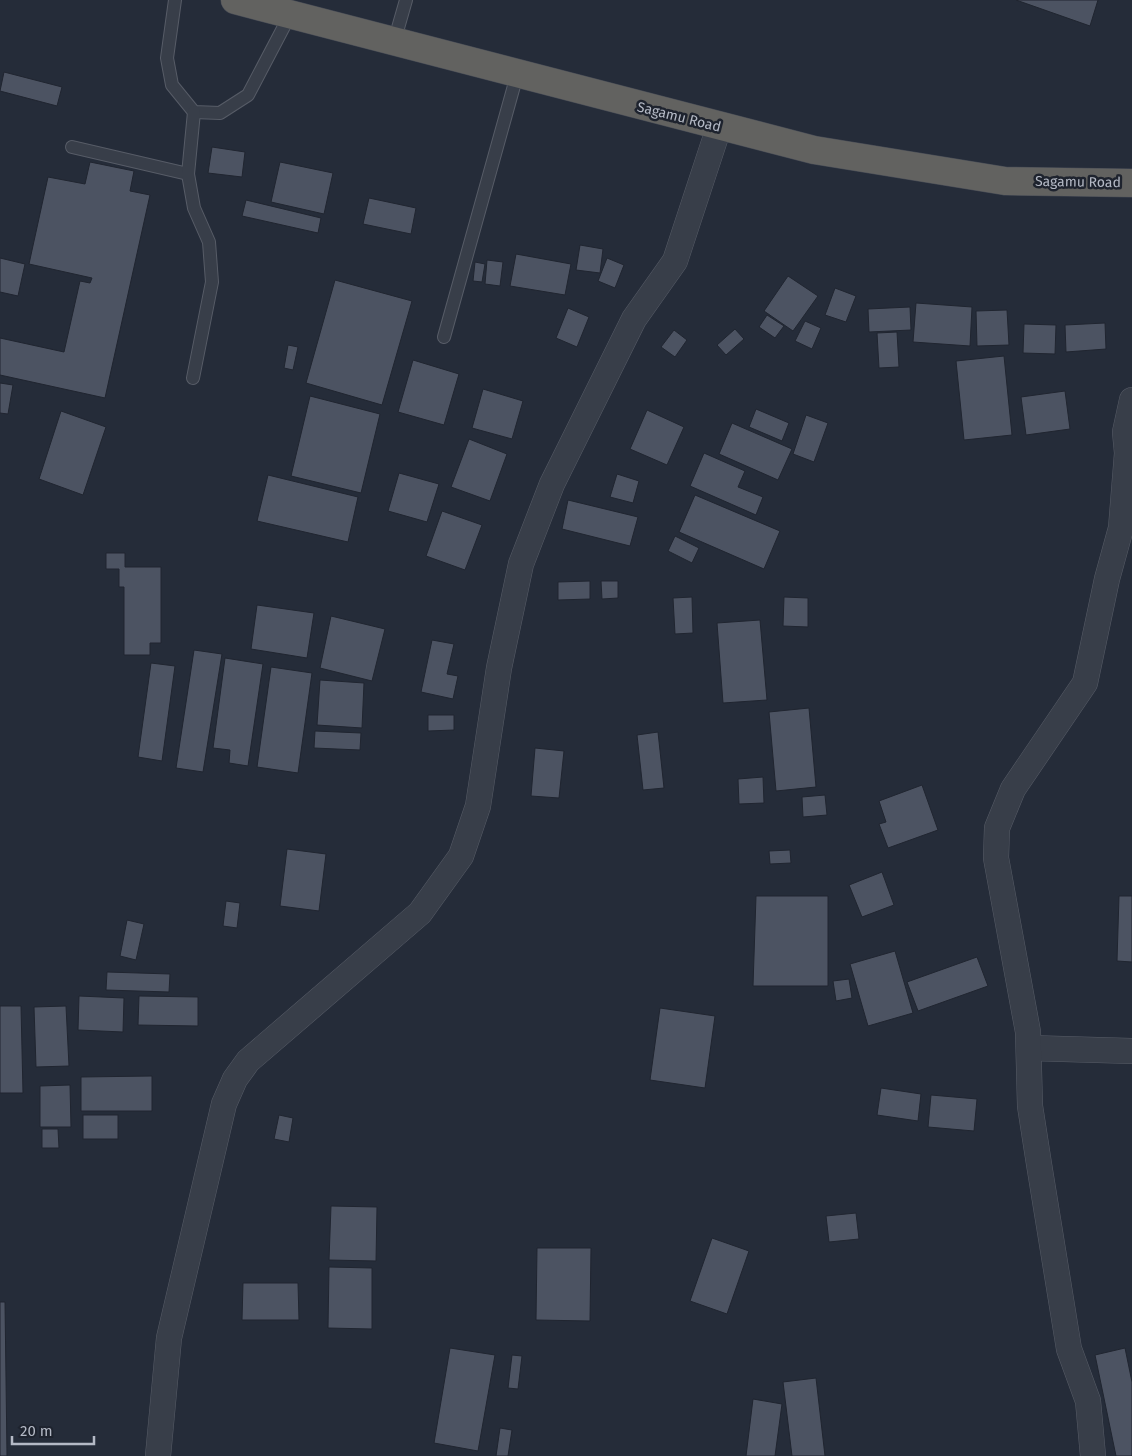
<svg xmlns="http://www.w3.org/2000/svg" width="1132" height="1456" font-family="'Fira Sans',sans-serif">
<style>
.building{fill:#4c5362;stroke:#202530}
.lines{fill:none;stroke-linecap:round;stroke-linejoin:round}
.service-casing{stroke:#575c67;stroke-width:14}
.minor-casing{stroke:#575c67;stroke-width:26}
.trunk-casing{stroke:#444954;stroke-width:29}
.service{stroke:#383e49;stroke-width:12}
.minor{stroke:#383e49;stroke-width:25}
.trunk{stroke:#626260;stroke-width:28}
.labels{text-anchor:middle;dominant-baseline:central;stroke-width:5;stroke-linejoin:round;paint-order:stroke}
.street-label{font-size:14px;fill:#b4b9c5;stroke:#1e232e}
</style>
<rect width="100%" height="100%" fill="#252c39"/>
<g class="building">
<polygon points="1016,0 1098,0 1090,26"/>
<polygon points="4,72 62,87 57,106 0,91"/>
<polygon points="212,147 245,152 242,177 208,173"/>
<polygon points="90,162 134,171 130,191 150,195 105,398 0,375 0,338 64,352 80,281 90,283 92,278 29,264 48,177 85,184"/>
<polygon points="280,162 333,173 324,214 271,202"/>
<polygon points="369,198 416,208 411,234 363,224"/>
<polygon points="246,200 321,218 318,233 242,216"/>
<polygon points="580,245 603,249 600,273 576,270"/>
<polygon points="516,254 571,264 565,295 510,286"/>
<polygon points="0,258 25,264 18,296 0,292"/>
<polygon points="607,258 624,265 615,288 598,281"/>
<polygon points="487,260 503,262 500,286 485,284"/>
<polygon points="475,262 485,264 482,282 473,281"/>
<polygon points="788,276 818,296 793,331 764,311"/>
<polygon points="335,280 412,301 382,405 306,383"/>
<polygon points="835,288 856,296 846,322 825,315"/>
<polygon points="916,303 972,307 970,346 913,342"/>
<polygon points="910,307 911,330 869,332 868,309"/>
<polygon points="568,308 589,317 577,347 556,338"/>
<polygon points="1007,310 1009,345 977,346 976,311"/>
<polygon points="767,315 784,326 775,338 759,327"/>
<polygon points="805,321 821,328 812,349 795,341"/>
<polygon points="1105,323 1106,349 1066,352 1065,325"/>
<polygon points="1024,324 1056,325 1055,354 1023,353"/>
<polygon points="735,329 744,339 726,355 717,345"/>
<polygon points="674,330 687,340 675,357 661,347"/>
<polygon points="897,332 899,367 879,368 877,333"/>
<polygon points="288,345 298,347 293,370 284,368"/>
<polygon points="1004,356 1012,435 964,440 956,361"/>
<polygon points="413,360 459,374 444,425 398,412"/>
<polygon points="0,383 13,385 8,414 0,413"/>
<polygon points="483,389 523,401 512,439 472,428"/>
<polygon points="1065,391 1070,429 1026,435 1021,397"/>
<polygon points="310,396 380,414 361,493 291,476"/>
<polygon points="756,409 789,423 782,441 749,427"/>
<polygon points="647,410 684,427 667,465 630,449"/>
<polygon points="61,411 106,427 83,495 39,479"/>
<polygon points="806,415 828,423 814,462 793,454"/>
<polygon points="732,423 792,449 778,480 719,454"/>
<polygon points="469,439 507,454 490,501 451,487"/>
<polygon points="704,453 745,471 738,487 763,497 756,515 690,486"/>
<polygon points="399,473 439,484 427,522 388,511"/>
<polygon points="617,474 639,481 633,503 610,497"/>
<polygon points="268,475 358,497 348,542 257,521"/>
<polygon points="695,495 780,531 764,569 679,532"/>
<polygon points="568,500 638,517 630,546 562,529"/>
<polygon points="442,511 482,525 465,570 426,556"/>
<polygon points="675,536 699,548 692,563 668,551"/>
<polygon points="106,553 125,553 125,567 161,567 161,643 150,643 150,655 124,655 124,587 119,587 119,569 106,569"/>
<polygon points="590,581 590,599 558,600 558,582"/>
<polygon points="601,581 618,581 618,598 602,599"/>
<polygon points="692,597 693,633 675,634 673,598"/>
<polygon points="784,597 808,598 808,627 783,626"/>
<polygon points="257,605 314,613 307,658 251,649"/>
<polygon points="331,616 385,629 372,681 320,668"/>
<polygon points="760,620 767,700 723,703 717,623"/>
<polygon points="432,640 454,644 447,674 458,676 453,699 421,692"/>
<polygon points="194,650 222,654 203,772 176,768"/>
<polygon points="225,658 263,664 248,766 229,763 230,750 213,748"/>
<polygon points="151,663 175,666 162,761 138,757"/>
<polygon points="271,667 312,673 298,773 257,767"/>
<polygon points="320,680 364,683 362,728 317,725"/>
<polygon points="809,708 816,787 776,791 769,712"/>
<polygon points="428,715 454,715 454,730 428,731"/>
<polygon points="315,731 361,733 360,750 314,748"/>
<polygon points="658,732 664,788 643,790 637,735"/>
<polygon points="535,748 564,751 559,798 531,796"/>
<polygon points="763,777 764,803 739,804 738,779"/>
<polygon points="922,785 938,830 888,848 879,824 886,822 879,801"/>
<polygon points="825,795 827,815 803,817 802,797"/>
<polygon points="287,849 326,854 319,911 280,906"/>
<polygon points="790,850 791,863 770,864 769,851"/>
<polygon points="882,872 894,905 862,917 849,885"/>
<polygon points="756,896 828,896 828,986 753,986"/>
<polygon points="1119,896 1132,896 1132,962 1117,961"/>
<polygon points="226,901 240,903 237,928 223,926"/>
<polygon points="127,920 144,924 136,960 120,956"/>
<polygon points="895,951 913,1013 868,1026 850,964"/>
<polygon points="977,957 988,986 918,1011 907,982"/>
<polygon points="107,972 170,974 169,992 106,990"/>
<polygon points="849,979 852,998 836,1001 833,981"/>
<polygon points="79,996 124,998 123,1032 78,1030"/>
<polygon points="139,996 198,997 198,1026 138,1025"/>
<polygon points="0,1006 21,1006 23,1093 0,1093"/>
<polygon points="66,1006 69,1066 36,1067 34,1007"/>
<polygon points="660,1008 715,1016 705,1088 650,1080"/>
<polygon points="152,1076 152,1111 81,1111 81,1077"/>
<polygon points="70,1085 71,1127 40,1127 40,1086"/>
<polygon points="881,1088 921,1094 918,1121 877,1115"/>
<polygon points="931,1095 977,1099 974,1131 928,1127"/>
<rect x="83" y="1115" width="35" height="24"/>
<polygon points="279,1115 293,1118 289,1142 274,1139"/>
<polygon points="42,1129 58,1129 59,1148 42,1148"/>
<polygon points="331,1206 377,1207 376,1261 329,1260"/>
<polygon points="856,1213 859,1239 829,1242 826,1216"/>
<polygon points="712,1238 749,1251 727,1314 690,1301"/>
<polygon points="537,1248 591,1248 590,1321 536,1320"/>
<polygon points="329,1267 372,1268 372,1329 328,1328"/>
<polygon points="243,1283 298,1283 299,1320 242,1320"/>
<polygon points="0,1302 5,1302 7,1456 0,1456"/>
<polygon points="450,1348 495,1355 478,1451 434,1443"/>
<polygon points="1125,1348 1132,1382 1132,1456 1116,1456 1095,1355"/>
<polygon points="512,1355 522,1356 518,1389 508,1388"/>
<polygon points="816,1378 825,1456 792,1456 783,1382"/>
<polygon points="753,1399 782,1404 775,1456 746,1456"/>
<polygon points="500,1428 512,1430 508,1456 496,1456"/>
</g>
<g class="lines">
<defs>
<g id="service">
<polyline points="175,0 167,58 172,85 194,112 220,113 248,95 290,15"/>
<polyline points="394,42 406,0"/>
<polyline points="72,147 188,174"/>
<polyline points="444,337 517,75"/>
<polyline points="193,378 212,282 209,242 194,208 188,174 194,112"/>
</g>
<g id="minor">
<polyline points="1029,1048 1132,1051"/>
<polyline points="158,1456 169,1338 224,1104 235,1079 248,1061 420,913 461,856 478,806 499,668 521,564 552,484 634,319 675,261 719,127"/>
<polyline points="1093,1456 1088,1401 1069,1349 1039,1164 1030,1106 1028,1032 996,858 997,828 1013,789 1085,683 1107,579 1121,528 1127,453 1125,432 1132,400"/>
</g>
<polyline id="trunk" points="235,0 814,150 1005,181 1132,183"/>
</defs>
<use href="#service" class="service-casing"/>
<use href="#minor" class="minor-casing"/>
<use href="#trunk" class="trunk-casing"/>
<use href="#service" class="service"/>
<use href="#minor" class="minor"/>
<use href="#trunk" class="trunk"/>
</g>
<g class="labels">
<g class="street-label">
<text transform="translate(679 117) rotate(14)">Sagamu Road</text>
<text transform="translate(1078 182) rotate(1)">Sagamu Road</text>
</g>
</g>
<path d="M12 1436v8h82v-8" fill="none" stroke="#b4b9c5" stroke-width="2.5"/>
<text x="20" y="1436" font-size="15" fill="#b4b9c5" stroke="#1e232e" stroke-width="4" paint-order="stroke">20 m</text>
</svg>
